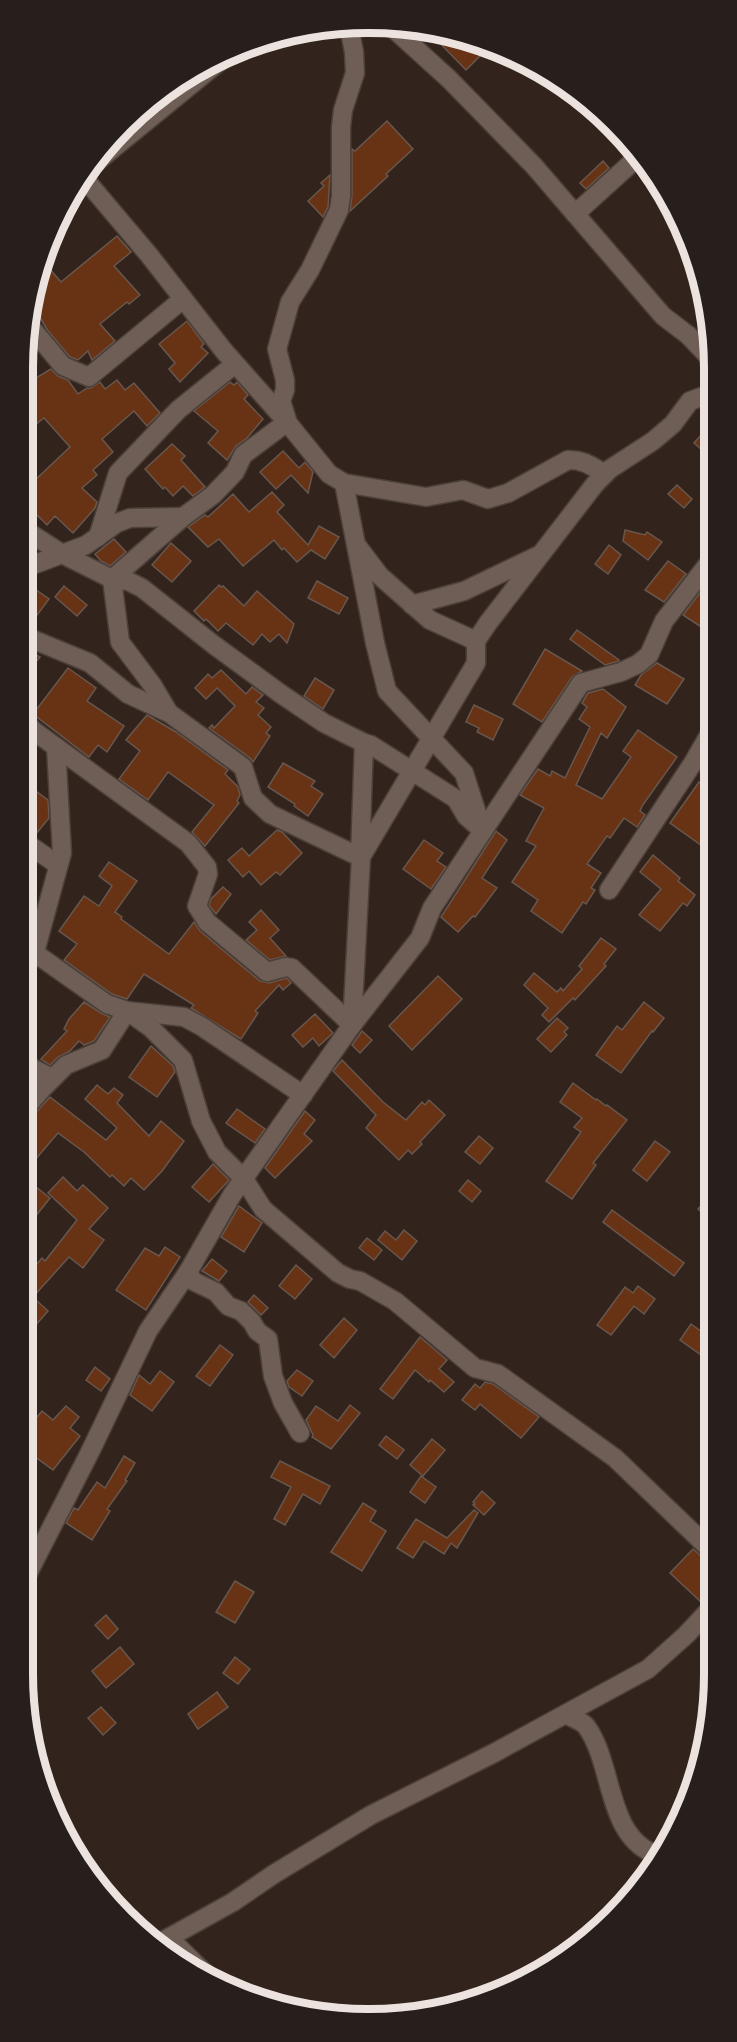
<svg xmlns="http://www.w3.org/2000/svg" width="737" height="2042" font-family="'Open Sans',sans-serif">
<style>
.building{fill:#683314;stroke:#67574e;stroke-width:1.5}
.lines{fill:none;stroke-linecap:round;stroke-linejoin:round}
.street-casing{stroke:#4c403a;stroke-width:21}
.street{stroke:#6f5e55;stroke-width:18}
.rim{fill:none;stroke:#ede3de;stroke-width:8}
</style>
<rect width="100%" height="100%" fill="#32231c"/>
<g class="building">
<polygon points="429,32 458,34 489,47 466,70"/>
<polygon points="387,121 413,149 386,174 388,176 350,211 352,196 352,149 355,151"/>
<polygon points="603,161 609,168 586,189 580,183"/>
<polygon points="330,175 328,207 323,217 308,201 324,186 321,183"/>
<polygon points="117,236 131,252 114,266 140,295 129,304 127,302 100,324 115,341 92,360 88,351 78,360 70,357 48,331 31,302 34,279 43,261 61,282"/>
<polygon points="187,321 204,344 201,347 208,353 180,382 169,369 175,363 159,344"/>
<polygon points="51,369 58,376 68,380 78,394 87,388 91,388 100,382 105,389 117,380 125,390 134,383 160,413 147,426 134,411 102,439 113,452 93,470 97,475 82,488 97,502 95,508 73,533 55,516 47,525 22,500 22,472 33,482 70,447 44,418 22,435 22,391 39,376"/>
<polygon points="230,382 234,385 237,382 248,395 244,399 263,419 247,438 236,446 227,460 208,443 218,431 194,411"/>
<polygon points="712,423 712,459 694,443"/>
<polygon points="172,444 185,456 181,460 205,487 193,496 183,486 173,496 165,487 163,489 145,469"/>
<polygon points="283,451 299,468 305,462 313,472 308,493 291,475 276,489 260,472"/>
<polygon points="677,485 692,499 684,508 668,494"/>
<polygon points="272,492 284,505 277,512 308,545 319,526 339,537 325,559 311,550 297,562 284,548 282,550 274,540 243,566 219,539 208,547 188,527 205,515 208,517 233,494 249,512"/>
<polygon points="625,530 645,535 647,532 662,542 648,560 623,541"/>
<polygon points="114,539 126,552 110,566 101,561 95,554"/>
<polygon points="171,543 191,561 172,582 152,565"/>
<polygon points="609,545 621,555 608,574 595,564"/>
<polygon points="668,561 686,574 664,602 645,590"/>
<polygon points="712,577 712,634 683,615"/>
<polygon points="22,580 49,599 29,626 22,624"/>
<polygon points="317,581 348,598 339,614 308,598"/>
<polygon points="219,585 221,587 223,586 244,606 257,591 294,624 287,643 279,634 270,642 262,634 253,645 226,623 218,631 206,619 204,621 194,611"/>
<polygon points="64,586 87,605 77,616 55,597"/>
<polygon points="577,630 619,660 619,661 605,665 570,639"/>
<polygon points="22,647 40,657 22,679"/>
<polygon points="545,649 582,671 572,677 542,722 513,704"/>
<polygon points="657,663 684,679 667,704 635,685 641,675"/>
<polygon points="68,668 96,688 87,701 124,726 107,752 98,745 89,757 33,714"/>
<polygon points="221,670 246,694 252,687 263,695 256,702 264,708 258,715 271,727 266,733 270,736 253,762 250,758 209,728 212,725 214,728 235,706 217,688 206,699 195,688 208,674 212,678"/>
<polygon points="315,678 334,690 323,709 304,696"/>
<polygon points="603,689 626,707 607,738 601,733 576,785 602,799 631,757 623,751 638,730 677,757 642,806 640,811 645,815 637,827 624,818 610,838 607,836 587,864 601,873 591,888 595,890 586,904 583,902 562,933 531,911 538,900 512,882 536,846 526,841 544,808 520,795 538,769 550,776 552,771 565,778 590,727 579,719 587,707 582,703 588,693"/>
<polygon points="474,705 503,719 493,740 477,732 479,728 466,722"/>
<polygon points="147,715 176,732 228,770 225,774 238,787 240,795 237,801 239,803 205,846 192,832 214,805 168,772 148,800 119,779 140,751 126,740"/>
<polygon points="283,763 315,781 311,786 323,794 308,816 294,806 295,804 268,787"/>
<polygon points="22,781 48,800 49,818 35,835 22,829"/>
<polygon points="699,782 713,790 713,836 705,848 670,823"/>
<polygon points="277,830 282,832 302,853 280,875 276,872 261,885 249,871 243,877 228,860 242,848 249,856"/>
<polygon points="496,831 507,840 482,878 497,888 475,917 473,916 458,932 441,917"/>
<polygon points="424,840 443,853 437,861 446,867 431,889 403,869"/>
<polygon points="653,855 680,878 678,881 695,895 687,906 683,903 660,931 639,915 661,889 640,872"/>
<polygon points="109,862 137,881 115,912 122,917 121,919 169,954 194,922 200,931 260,981 269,983 287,978 291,983 283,990 279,985 255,1011 258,1013 241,1039 191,1008 194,1005 144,974 127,999 112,994 64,960 77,944 59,931 84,896 99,906 112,886 99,876"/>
<polygon points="223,887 231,894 216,914 209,905 211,899"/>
<polygon points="261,910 279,930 270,938 286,956 270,960 246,940 257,930 249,922"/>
<polygon points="601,938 616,949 604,964 606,966 575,1000 573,998 549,1022 542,1015 548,1008 524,985 534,973 557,992 561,988 563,991 582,969 579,966"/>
<polygon points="438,976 462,999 412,1050 389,1026"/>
<polygon points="84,1002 101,1013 110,1017 94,1041 84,1045 79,1041 70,1051 58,1057 50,1065 41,1059 67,1031 64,1029 69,1019"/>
<polygon points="644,1002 664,1018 653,1032 652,1031 621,1073 596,1055 617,1026 622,1030"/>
<polygon points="315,1014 333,1033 319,1046 313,1038 303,1047 292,1035"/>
<polygon points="557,1018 568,1028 564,1032 567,1035 551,1052 537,1039"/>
<polygon points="362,1031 372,1040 360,1053 352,1045"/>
<polygon points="151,1046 173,1066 175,1072 157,1097 129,1077"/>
<polygon points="342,1060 383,1102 406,1120 422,1102 425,1105 429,1100 445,1115 420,1142 422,1144 412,1154 408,1150 399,1160 366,1128 376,1115 333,1071"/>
<polygon points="573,1083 596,1100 597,1099 606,1106 607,1105 627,1120 593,1163 596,1165 572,1199 546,1181 581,1132 574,1127 582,1118 560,1102"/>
<polygon points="97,1085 108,1094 114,1088 123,1095 117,1103 149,1136 161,1121 184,1141 162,1171 144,1190 131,1178 124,1186 112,1175 110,1177 84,1152 58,1133 22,1175 22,1123 30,1119 50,1097 106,1140 117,1128 85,1099"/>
<polygon points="237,1109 265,1129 255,1143 226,1123"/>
<polygon points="305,1111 315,1120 304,1134 312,1141 275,1178 265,1168"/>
<polygon points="479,1136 493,1148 480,1164 465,1152"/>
<polygon points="655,1141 670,1152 647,1181 633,1170"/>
<polygon points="213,1164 229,1180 209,1202 192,1187"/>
<polygon points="22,1176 50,1198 22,1233"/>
<polygon points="63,1177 77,1191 83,1185 108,1208 89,1229 104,1240 83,1268 69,1257 22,1309 22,1281 42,1258 45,1261 77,1220 48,1193"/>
<polygon points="468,1180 481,1191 472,1202 459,1191"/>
<polygon points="713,1192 713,1223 698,1209"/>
<polygon points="239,1206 262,1223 244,1252 221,1237"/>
<polygon points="612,1210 684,1263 674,1276 603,1222"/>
<polygon points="404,1230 417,1241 402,1260 378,1240 385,1231 396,1240"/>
<polygon points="367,1238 382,1250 374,1260 359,1248"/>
<polygon points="165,1247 180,1257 146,1310 116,1290 145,1248 159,1256"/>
<polygon points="212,1259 227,1271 219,1281 202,1271"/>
<polygon points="296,1265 312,1279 295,1299 279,1286"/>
<polygon points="638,1286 655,1299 644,1314 634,1306 611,1335 597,1325 625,1287 633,1293"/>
<polygon points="254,1295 268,1308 261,1315 248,1302"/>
<polygon points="36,1300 48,1311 33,1328 22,1320 22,1316"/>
<polygon points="344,1318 357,1330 334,1358 320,1345"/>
<polygon points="691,1324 712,1339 701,1355 680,1340"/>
<polygon points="420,1337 447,1360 439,1369 454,1382 444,1392 430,1380 429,1382 415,1370 393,1399 380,1389"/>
<polygon points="220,1345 233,1355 210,1386 196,1376"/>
<polygon points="95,1367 110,1379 101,1391 86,1380"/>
<polygon points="297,1370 313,1381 302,1396 289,1387 287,1381"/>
<polygon points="160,1371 174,1382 152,1411 130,1395 139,1375 150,1384"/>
<polygon points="485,1382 493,1384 539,1417 521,1438 480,1404 475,1410 462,1400 475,1384 480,1388"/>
<polygon points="350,1405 360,1413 331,1449 312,1437 313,1435 306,1420 316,1406 338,1421"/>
<polygon points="66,1406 79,1417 70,1428 80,1436 53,1470 22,1447 22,1435 42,1411 53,1420"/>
<polygon points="386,1436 404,1450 397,1459 379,1445"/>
<polygon points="432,1439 445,1450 423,1476 410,1465"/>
<polygon points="124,1456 135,1463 125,1480 127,1481 107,1509 110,1511 92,1540 66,1523 74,1508 78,1510 97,1482 105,1488"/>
<polygon points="280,1461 330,1486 320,1504 303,1494 285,1525 274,1519 291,1487 271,1477"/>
<polygon points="421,1476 436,1487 425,1503 410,1492"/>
<polygon points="482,1491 495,1503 484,1515 473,1505 475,1504 473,1502"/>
<polygon points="363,1503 376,1511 370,1521 386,1531 362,1571 331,1552"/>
<polygon points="474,1510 478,1513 457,1548 451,1543 444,1554 424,1541 413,1558 397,1548 416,1519 447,1538"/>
<polygon points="693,1549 707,1561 714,1564 714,1593 706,1597 701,1602 670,1573"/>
<polygon points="235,1581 254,1592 235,1623 216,1612"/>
<polygon points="106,1615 118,1629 108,1639 95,1625"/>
<polygon points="120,1647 134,1664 106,1688 92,1671"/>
<polygon points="235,1657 250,1669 238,1684 223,1673"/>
<polygon points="217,1692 228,1707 198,1729 188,1714"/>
<polygon points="101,1707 116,1723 103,1735 88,1718"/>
</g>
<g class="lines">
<defs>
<g id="street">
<polyline points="395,30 449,79 534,166 663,316 688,335 712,360"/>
<polyline points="89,168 220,61"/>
<path d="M84 178 149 255 224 351 287 422 329 474 344 483 426 497 463 490 488 499 508 493 568 460C583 459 593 467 605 474"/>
<polyline points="575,214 639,156"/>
<polyline points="28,324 63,366 89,377 183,299"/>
<polyline points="287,420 281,401 285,390 285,380 277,349 290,302 310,270 339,210 341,196 341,127 343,110 355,73 354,52 349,27"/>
<polyline points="344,483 375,643 387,691 464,773 482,829"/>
<polyline points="22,528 64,555 112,579 128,581 142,588 214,645 281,694 324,723 364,743"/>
<polyline points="98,537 118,473 178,410 235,364"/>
<polyline points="358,547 380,576 430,620 476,641"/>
<polyline points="22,569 86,545 117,523 130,518 183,517"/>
<polyline points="112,579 183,517 213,495 235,472 243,455 287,422"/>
<polyline points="112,579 120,642 153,686 169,713"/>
<polyline points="412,605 464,591 537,556"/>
<polyline points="22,635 90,663 128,694 169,713 243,767 253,798 270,814 360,857 364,743 371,745 456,799 466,816 482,830"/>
<polyline points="22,720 34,731 188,843 207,867 208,874 197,906 207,922 267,972 286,967 292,968 352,1025"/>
<polyline points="22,840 58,865"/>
<polyline points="609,890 693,763 712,730"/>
<polyline points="22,944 107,1004 127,1011 184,1017 201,1026 303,1095"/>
<polyline points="35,952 62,853 56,747"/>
<polyline points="352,1025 361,857 476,663 476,641 488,623 595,484 610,469 653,441 673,424 690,401 712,393"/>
<polyline points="22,1063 52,1078"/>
<polyline points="22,1112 42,1089 66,1065 102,1050 127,1011 151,1028 183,1060 201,1121 217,1152 244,1179 263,1209 338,1273 350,1279 360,1281 395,1301 475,1368 498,1374 615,1458 714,1553"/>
<polyline points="188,1272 193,1281 216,1292 228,1306 241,1311 252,1322 257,1331 268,1339 273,1376 283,1403 300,1433"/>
<polyline points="22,1585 90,1452 148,1331 188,1272 232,1195 352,1025 420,938 432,908 581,683 621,672 638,664 649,655 664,621 712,559"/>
<path d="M566 1714C572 1718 582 1721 586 1726 615 1765 605 1840 660 1856"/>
<polyline points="169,1938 216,1984"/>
<polyline points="161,1942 233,1902 274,1874 371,1815 494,1753 648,1669 686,1635 714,1605"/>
</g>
</defs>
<use href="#street" class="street-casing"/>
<use href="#street" class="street"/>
</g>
<path d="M0 0H737V2042H0ZM368 33H369A335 335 0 0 1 704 368V1674A335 335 0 0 1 369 2009H368A335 335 0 0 1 33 1674V368A335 335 0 0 1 368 33Z" fill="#261f1c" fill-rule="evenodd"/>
<path class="rim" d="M368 33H369A335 335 0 0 1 704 368V1674A335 335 0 0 1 369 2009H368A335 335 0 0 1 33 1674V368A335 335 0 0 1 368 33Z"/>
</svg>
